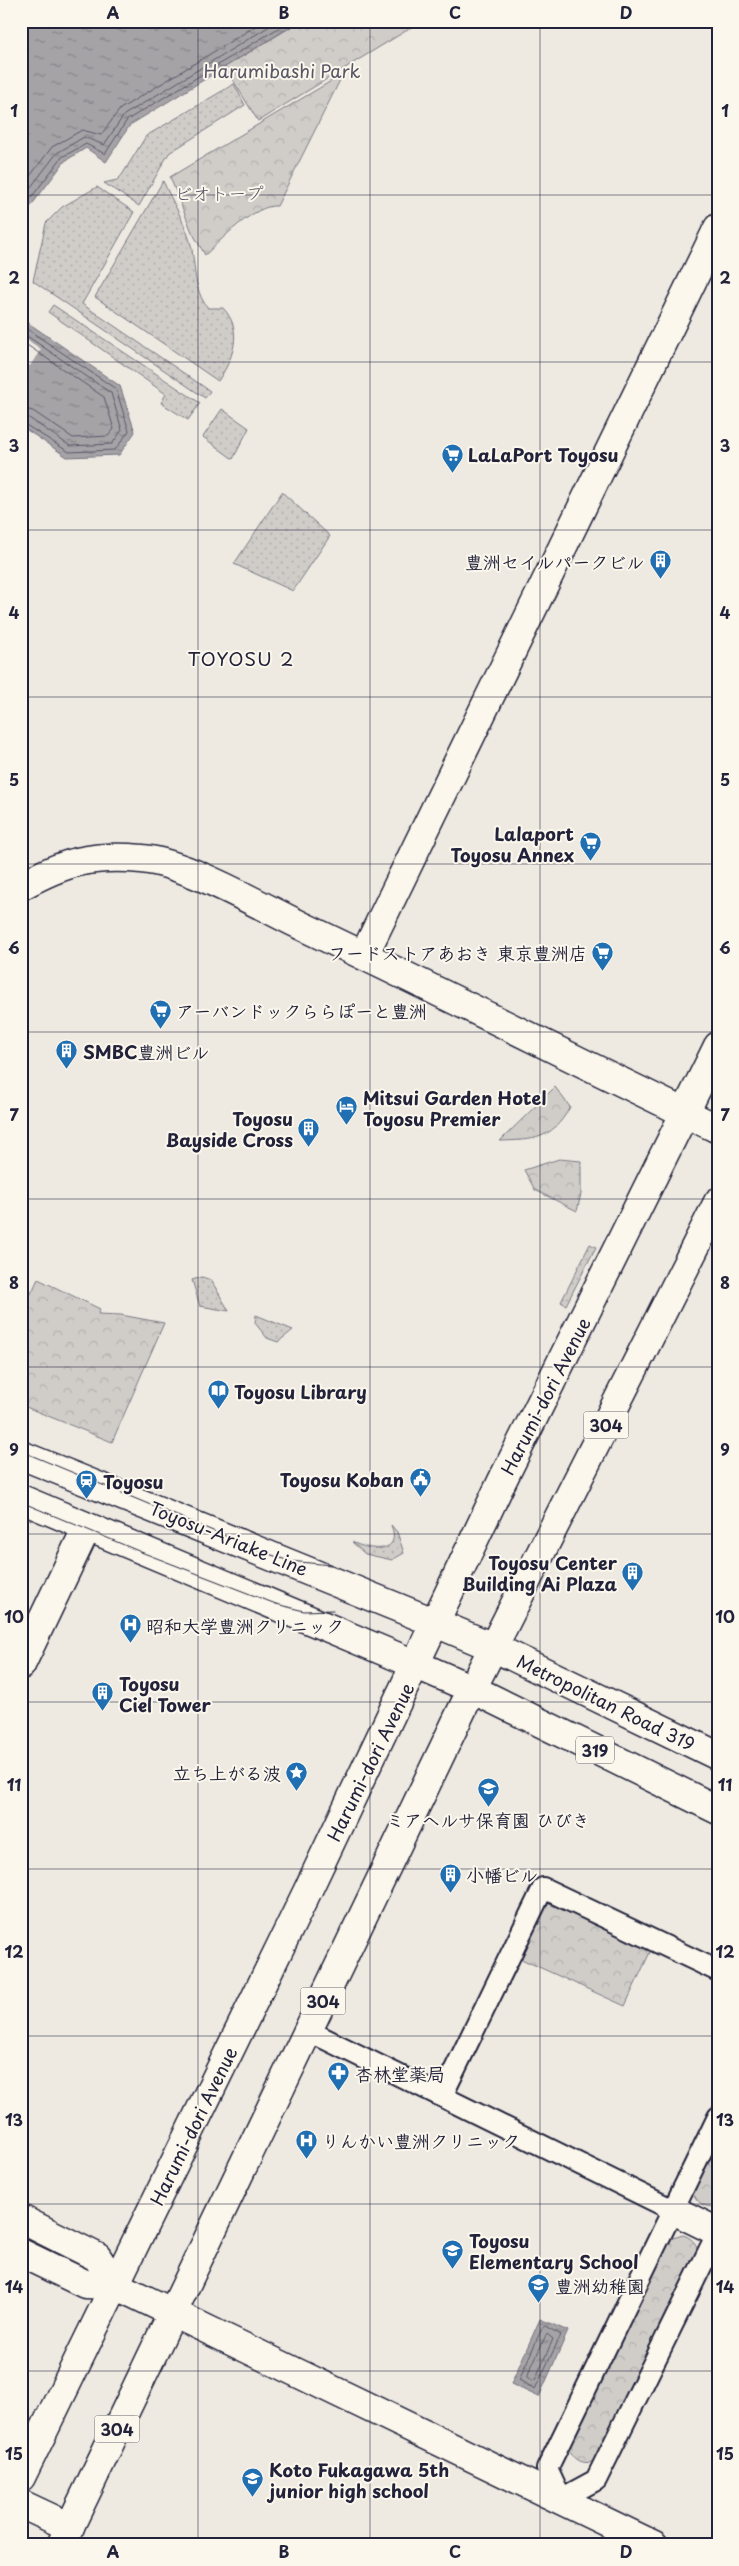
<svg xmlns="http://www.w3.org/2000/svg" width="739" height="2566" font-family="'Playpen Sans','Klee One',sans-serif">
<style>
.grass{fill:url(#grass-dots);stroke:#797882}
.forest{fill:url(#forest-crowns);stroke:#797882}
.water{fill:url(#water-ripples);stroke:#716f7c}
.pier{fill:#eeeae2}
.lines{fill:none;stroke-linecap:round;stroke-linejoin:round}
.shore{stroke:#575666;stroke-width:1}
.street-casing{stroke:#22223b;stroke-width:24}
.secondary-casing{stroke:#22223b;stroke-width:31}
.primary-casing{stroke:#22223b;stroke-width:31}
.street{stroke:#fbf7ec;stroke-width:20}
.secondary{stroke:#fbf7ec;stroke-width:28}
.primary{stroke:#fbf7ec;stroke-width:28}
.tram{stroke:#22223b;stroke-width:1}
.grid{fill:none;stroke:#22223b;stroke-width:1;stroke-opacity:0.55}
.labels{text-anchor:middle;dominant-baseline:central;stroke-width:4;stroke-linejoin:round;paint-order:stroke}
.shield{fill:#fbf7ec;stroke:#636270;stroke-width:1}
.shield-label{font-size:16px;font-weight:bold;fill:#22223b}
.park-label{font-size:18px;fill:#565566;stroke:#fbf7ec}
.poi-label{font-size:18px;font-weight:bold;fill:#22223b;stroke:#fbf7ec;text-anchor:start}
.street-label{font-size:18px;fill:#22223b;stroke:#fbf7ec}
.neighbourhood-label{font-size:19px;letter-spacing:1px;fill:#22223b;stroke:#fbf7ec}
.neatline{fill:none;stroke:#22223b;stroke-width:2}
.grid-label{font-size:16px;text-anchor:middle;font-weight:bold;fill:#22223b}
</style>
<defs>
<pattern id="grass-dots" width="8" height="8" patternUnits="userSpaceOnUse" patternTransform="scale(1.25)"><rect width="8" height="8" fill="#d0cdc9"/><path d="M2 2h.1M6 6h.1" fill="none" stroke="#b2b0ae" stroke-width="1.8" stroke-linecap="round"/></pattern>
<pattern id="forest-crowns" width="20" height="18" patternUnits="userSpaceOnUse" patternTransform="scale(1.25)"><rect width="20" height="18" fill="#d0cdc9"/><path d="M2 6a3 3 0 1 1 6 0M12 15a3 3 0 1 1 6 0" fill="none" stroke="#b2b0ae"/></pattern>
<pattern id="water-ripples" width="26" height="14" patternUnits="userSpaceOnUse" patternTransform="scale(1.25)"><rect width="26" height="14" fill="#a6a3a7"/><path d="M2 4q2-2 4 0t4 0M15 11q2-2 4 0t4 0" fill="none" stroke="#878489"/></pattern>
</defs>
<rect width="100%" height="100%" fill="#eeeae2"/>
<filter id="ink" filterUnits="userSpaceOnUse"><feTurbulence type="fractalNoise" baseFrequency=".02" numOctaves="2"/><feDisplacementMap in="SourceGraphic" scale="10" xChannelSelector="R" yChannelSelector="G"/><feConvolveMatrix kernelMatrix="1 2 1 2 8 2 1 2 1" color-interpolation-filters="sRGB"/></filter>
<g filter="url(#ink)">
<g class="grass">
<polygon points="234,84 245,105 169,153 139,206 104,183 117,180 122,175 146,136"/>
<path d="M163 181C172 201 186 224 191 245 196 267 193 290 208 308H223C244 330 233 359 218 381L95 297Z"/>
<polygon points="97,187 134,212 82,304 210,391 205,398 33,281 46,223 62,207"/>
<polygon points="53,305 200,403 188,420 161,403 166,394 48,312"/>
<polygon points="222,409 249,428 233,459 203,437"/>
<polygon points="282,492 330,536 293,591 234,564"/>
<polygon points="590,1244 596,1247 566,1305 561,1302"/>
<polygon points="202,1277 211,1280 229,1311 200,1306 192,1280"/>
<polygon points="256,1315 293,1330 278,1342 267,1338 255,1323"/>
<path d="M391 1525 397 1532 404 1553 392 1560 365 1554 352 1542C368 1550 403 1556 391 1525Z"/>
</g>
<g class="forest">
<polygon points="301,21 422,21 258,121 225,67"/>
<path d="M343 74 277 206C255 204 221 240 205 255L192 232 170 177Z"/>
<path d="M555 1087 570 1107C552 1140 534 1140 500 1141Z"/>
<polygon points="559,1159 581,1161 581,1194 577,1211 535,1190 524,1170"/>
<polygon points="38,1279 100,1309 98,1314 121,1315 164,1323 112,1442 21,1405 21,1314"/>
<polygon points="551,1903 651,1950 625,2006 519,1958 544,1906"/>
<path d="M718 2132V2206C705 2209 697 2203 692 2191Z"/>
<path d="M683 2235C692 2238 696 2243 699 2252L598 2460C584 2466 574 2461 568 2447L666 2240Z"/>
</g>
<g class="water">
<polygon points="21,21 300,21 130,125 106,162 86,148 65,161 21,219"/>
<polygon points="21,318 120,386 135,432 119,455 67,457 21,426"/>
<polygon points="540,2319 568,2331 539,2397 511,2384"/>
</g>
<polygon class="pier" points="21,336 41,349 30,366 21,360"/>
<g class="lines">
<g class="shore">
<polyline points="21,188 52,147 82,130 101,135 120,109 264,21"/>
<polyline points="21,200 57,153 84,137 104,145 124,115 278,21"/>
<polyline points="21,211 62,157 86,144 105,154 127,120 290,21"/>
<polyline points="21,325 116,389 129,431 115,450 69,452 21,422"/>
<polyline points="21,332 111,393 122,430 112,444 70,446 29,418 21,416"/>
<polyline points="21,341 104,397 114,429 108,436 73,438 33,411 21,408"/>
<polygon points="545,2326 561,2335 535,2389 519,2380 542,2328"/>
<polygon points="547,2334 553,2339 535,2380 532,2381 527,2377"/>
</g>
<defs>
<g id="street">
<polyline points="309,2031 673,2210"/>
<polyline points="442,2096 543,1888 718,1971"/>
<polyline points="718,2117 547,2469 561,2499 596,2480 718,2232"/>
</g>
<g id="secondary">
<path d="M21 886C64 862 92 854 142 859 187 863 260 906 304 927 443 993 579 1062 718 1129"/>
<polyline points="364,955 718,228"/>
<polyline points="21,1455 436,1623"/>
<polyline points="21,1499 417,1665"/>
<polyline points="21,1665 87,1527"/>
<polyline points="673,2210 718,2232"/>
<polyline points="21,2219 97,2257 115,2285"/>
<polyline points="21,2253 85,2284 115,2285 654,2545"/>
</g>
<g id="primary">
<polyline points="436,1623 495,1648 718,1756"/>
<polyline points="417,1665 472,1689 718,1810"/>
<polyline points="21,2477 307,1892 502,1481 718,1046"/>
<polyline points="21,2504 70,2527"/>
<polyline points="61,2545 472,1689 718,1202"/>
</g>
</defs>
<use href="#street" class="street-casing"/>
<use href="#secondary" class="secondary-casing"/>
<use href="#primary" class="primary-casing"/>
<use href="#street" class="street"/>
<use href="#secondary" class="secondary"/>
<use href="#primary" class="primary"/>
<g class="tram">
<polyline points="21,1451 266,1553 289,1561 331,1565"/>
<polyline points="21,1502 141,1552 276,1604 304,1611 333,1610"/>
</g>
</g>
</g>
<path class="grid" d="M198 21V2545M370 21V2545M540 21V2545M21 195H718M21 362H718M21 530H718M21 697H718M21 864H718M21 1032H718M21 1199H718M21 1367H718M21 1534H718M21 1702H718M21 1869H718M21 2036H718M21 2204H718M21 2371H718"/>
<defs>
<symbol id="supermarket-pin" viewBox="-11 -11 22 30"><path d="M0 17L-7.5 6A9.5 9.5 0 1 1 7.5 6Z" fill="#1f6fb2" stroke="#fbf7ec"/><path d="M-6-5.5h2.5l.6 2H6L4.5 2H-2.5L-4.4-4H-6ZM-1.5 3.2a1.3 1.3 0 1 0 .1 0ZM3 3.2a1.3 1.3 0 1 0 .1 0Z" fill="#fff"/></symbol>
<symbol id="building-pin" viewBox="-11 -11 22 30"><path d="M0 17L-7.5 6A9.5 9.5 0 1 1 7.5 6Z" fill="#1f6fb2" stroke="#fbf7ec"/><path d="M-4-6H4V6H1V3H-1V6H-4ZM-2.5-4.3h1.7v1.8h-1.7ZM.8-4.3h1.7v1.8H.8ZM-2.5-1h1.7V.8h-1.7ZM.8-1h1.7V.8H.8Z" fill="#fff"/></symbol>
<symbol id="hotel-pin" viewBox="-11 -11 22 30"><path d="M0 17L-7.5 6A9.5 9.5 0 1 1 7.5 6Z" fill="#1f6fb2" stroke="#fbf7ec"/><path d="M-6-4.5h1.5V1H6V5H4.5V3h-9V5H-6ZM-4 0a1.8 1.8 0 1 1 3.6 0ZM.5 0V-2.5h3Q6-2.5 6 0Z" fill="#fff"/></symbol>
<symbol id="library-pin" viewBox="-11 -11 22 30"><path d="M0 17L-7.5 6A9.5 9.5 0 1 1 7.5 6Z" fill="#1f6fb2" stroke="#fbf7ec"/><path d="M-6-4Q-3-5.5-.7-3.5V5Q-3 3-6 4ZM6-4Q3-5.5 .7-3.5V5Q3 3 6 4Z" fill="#fff"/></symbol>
<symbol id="civic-pin" viewBox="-11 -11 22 30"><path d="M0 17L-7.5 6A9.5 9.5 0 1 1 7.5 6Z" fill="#1f6fb2" stroke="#fbf7ec"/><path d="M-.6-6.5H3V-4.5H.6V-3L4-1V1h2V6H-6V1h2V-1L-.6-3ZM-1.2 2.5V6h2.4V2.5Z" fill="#fff"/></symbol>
<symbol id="station-pin" viewBox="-11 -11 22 30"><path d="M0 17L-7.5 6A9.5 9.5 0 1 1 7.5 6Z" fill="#1f6fb2" stroke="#fbf7ec"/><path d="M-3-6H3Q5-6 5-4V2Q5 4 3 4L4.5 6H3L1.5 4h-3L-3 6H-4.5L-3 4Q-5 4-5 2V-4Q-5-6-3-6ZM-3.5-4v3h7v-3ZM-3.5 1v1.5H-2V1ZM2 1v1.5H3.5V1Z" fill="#fff"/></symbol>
<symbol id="hospital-pin" viewBox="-11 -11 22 30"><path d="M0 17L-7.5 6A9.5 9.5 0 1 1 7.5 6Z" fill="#1f6fb2" stroke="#fbf7ec"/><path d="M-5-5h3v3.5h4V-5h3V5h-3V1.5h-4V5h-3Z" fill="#fff"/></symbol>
<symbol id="sight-pin" viewBox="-11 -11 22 30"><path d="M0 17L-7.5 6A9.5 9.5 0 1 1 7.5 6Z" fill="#1f6fb2" stroke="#fbf7ec"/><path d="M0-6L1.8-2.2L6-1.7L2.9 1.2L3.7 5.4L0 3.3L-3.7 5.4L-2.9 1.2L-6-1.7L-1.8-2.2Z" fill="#fff"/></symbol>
<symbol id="school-pin" viewBox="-11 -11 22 30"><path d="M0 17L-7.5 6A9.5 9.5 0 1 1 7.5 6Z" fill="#1f6fb2" stroke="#fbf7ec"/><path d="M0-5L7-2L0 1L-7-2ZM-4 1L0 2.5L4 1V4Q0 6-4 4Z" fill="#fff"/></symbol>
<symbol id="pharmacy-pin" viewBox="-11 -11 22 30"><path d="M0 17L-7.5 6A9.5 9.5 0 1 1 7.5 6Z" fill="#1f6fb2" stroke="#fbf7ec"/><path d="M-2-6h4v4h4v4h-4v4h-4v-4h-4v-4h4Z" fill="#fff"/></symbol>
</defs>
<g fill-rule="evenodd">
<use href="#supermarket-pin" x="440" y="442" width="25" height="34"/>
<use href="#building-pin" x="648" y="548" width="25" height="34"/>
<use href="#supermarket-pin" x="578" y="830" width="25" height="34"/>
<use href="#supermarket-pin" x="590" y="940" width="25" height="34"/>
<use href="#supermarket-pin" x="148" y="998" width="25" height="34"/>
<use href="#building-pin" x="54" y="1038" width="25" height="34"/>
<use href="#hotel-pin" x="334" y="1094" width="25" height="34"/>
<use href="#building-pin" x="296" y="1116" width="25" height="34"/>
<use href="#library-pin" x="206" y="1378" width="25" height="34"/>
<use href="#civic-pin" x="408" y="1466" width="25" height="34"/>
<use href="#station-pin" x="74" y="1468" width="25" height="34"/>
<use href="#building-pin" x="620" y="1560" width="25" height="34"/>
<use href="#hospital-pin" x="118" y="1612" width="25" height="34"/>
<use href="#building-pin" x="90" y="1680" width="25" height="34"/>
<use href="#sight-pin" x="284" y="1760" width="25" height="34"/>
<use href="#school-pin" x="476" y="1776" width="25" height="34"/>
<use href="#building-pin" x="438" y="1862" width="25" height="34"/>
<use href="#pharmacy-pin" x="326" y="2060" width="25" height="34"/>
<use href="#hospital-pin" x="294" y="2128" width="25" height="34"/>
<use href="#school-pin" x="440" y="2238" width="25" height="34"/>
<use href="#school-pin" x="526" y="2272" width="25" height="34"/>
<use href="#school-pin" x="240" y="2466" width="25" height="34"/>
</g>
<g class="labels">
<g class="shield">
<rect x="583.5" y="1411.5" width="45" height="27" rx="4"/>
<rect x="576" y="1736.5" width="38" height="27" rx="4"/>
<rect x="300.5" y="1987.5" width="45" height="27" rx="4"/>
<rect x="94.5" y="2415.5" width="45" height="27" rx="4"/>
</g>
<g class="shield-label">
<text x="606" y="1425">304</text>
<text x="595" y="1750">319</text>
<text x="323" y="2001">304</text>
<text x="117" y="2429">304</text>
</g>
<g class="park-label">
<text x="282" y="70">Harumibashi Park</text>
<text x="219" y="192">ビオトープ</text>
</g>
<g class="poi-label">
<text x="468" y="454">LaLaPort Toyosu</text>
<text x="644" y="561" text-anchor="end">豊洲セイルパークビル</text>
<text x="574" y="833" text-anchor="end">Lalaport<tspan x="574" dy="21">Toyosu Annex</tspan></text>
<text x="587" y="952" text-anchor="end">フードストアあおき 東京豊洲店</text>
<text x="176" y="1010">アーバンドックららぽーと豊洲</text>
<text x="83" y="1051">SMBC豊洲ビル</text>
<text x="363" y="1097">Mitsui Garden Hotel<tspan x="363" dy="21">Toyosu Premier</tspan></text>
<text x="293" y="1118" text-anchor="end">Toyosu<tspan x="293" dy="21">Bayside Cross</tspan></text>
<text x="234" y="1391">Toyosu Library</text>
<text x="404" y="1479" text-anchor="end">Toyosu Koban</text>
<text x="103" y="1481">Toyosu</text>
<text x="617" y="1562" text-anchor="end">Toyosu Center<tspan x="617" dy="21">Building Ai Plaza</tspan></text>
<text x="146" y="1625">昭和大学豊洲クリニック</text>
<text x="119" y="1683">Toyosu<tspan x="119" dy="21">Ciel Tower</tspan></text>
<text x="281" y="1772" text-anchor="end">立ち上がる波</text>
<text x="488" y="1819" text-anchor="middle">ミアヘルサ保育園 ひびき</text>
<text x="466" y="1874">小幡ビル</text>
<text x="355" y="2073">杏林堂薬局</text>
<text x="322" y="2140">りんかい豊洲クリニック</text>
<text x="469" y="2240">Toyosu<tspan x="469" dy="21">Elementary School</tspan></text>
<text x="555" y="2285">豊洲幼稚園</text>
<text x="269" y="2469">Koto Fukagawa 5th<tspan x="269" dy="21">junior high school</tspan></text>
</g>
<g class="street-label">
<text transform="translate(545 1396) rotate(-63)">Harumi-dori Avenue</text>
<text transform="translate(229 1538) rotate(22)">Toyosu-Ariake Line</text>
<text transform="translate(606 1702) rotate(26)">Metropolitan Road 319</text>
<text transform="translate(370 1762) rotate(-64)">Harumi-dori Avenue</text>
<text transform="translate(193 2126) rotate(-64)">Harumi-dori Avenue</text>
</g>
<g class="neighbourhood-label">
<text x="241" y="658">TOYOSU 2</text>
</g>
</g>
<rect width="739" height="2566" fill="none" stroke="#fbf7ec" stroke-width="55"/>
<rect x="28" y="28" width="684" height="2510" class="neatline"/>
<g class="grid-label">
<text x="113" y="19">A</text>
<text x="284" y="19">B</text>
<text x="455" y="19">C</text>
<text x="626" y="19">D</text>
<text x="14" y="117">1</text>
<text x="725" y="117">1</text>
<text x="14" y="284">2</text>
<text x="725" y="284">2</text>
<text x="14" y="452">3</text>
<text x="725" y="452">3</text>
<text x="14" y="619">4</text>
<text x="725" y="619">4</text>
<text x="14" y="786">5</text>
<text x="725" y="786">5</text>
<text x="14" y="954">6</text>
<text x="725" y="954">6</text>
<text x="14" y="1121">7</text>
<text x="725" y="1121">7</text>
<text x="14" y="1289">8</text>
<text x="725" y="1289">8</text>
<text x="14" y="1456">9</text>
<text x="725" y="1456">9</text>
<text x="14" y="1623">10</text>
<text x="725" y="1623">10</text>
<text x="14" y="1791">11</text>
<text x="725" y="1791">11</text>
<text x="14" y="1958">12</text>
<text x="725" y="1958">12</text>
<text x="14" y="2126">13</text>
<text x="725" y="2126">13</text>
<text x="14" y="2293">14</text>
<text x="725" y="2293">14</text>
<text x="14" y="2460">15</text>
<text x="725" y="2460">15</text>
<text x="113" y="2558">A</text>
<text x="284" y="2558">B</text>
<text x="455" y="2558">C</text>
<text x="626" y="2558">D</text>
</g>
</svg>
